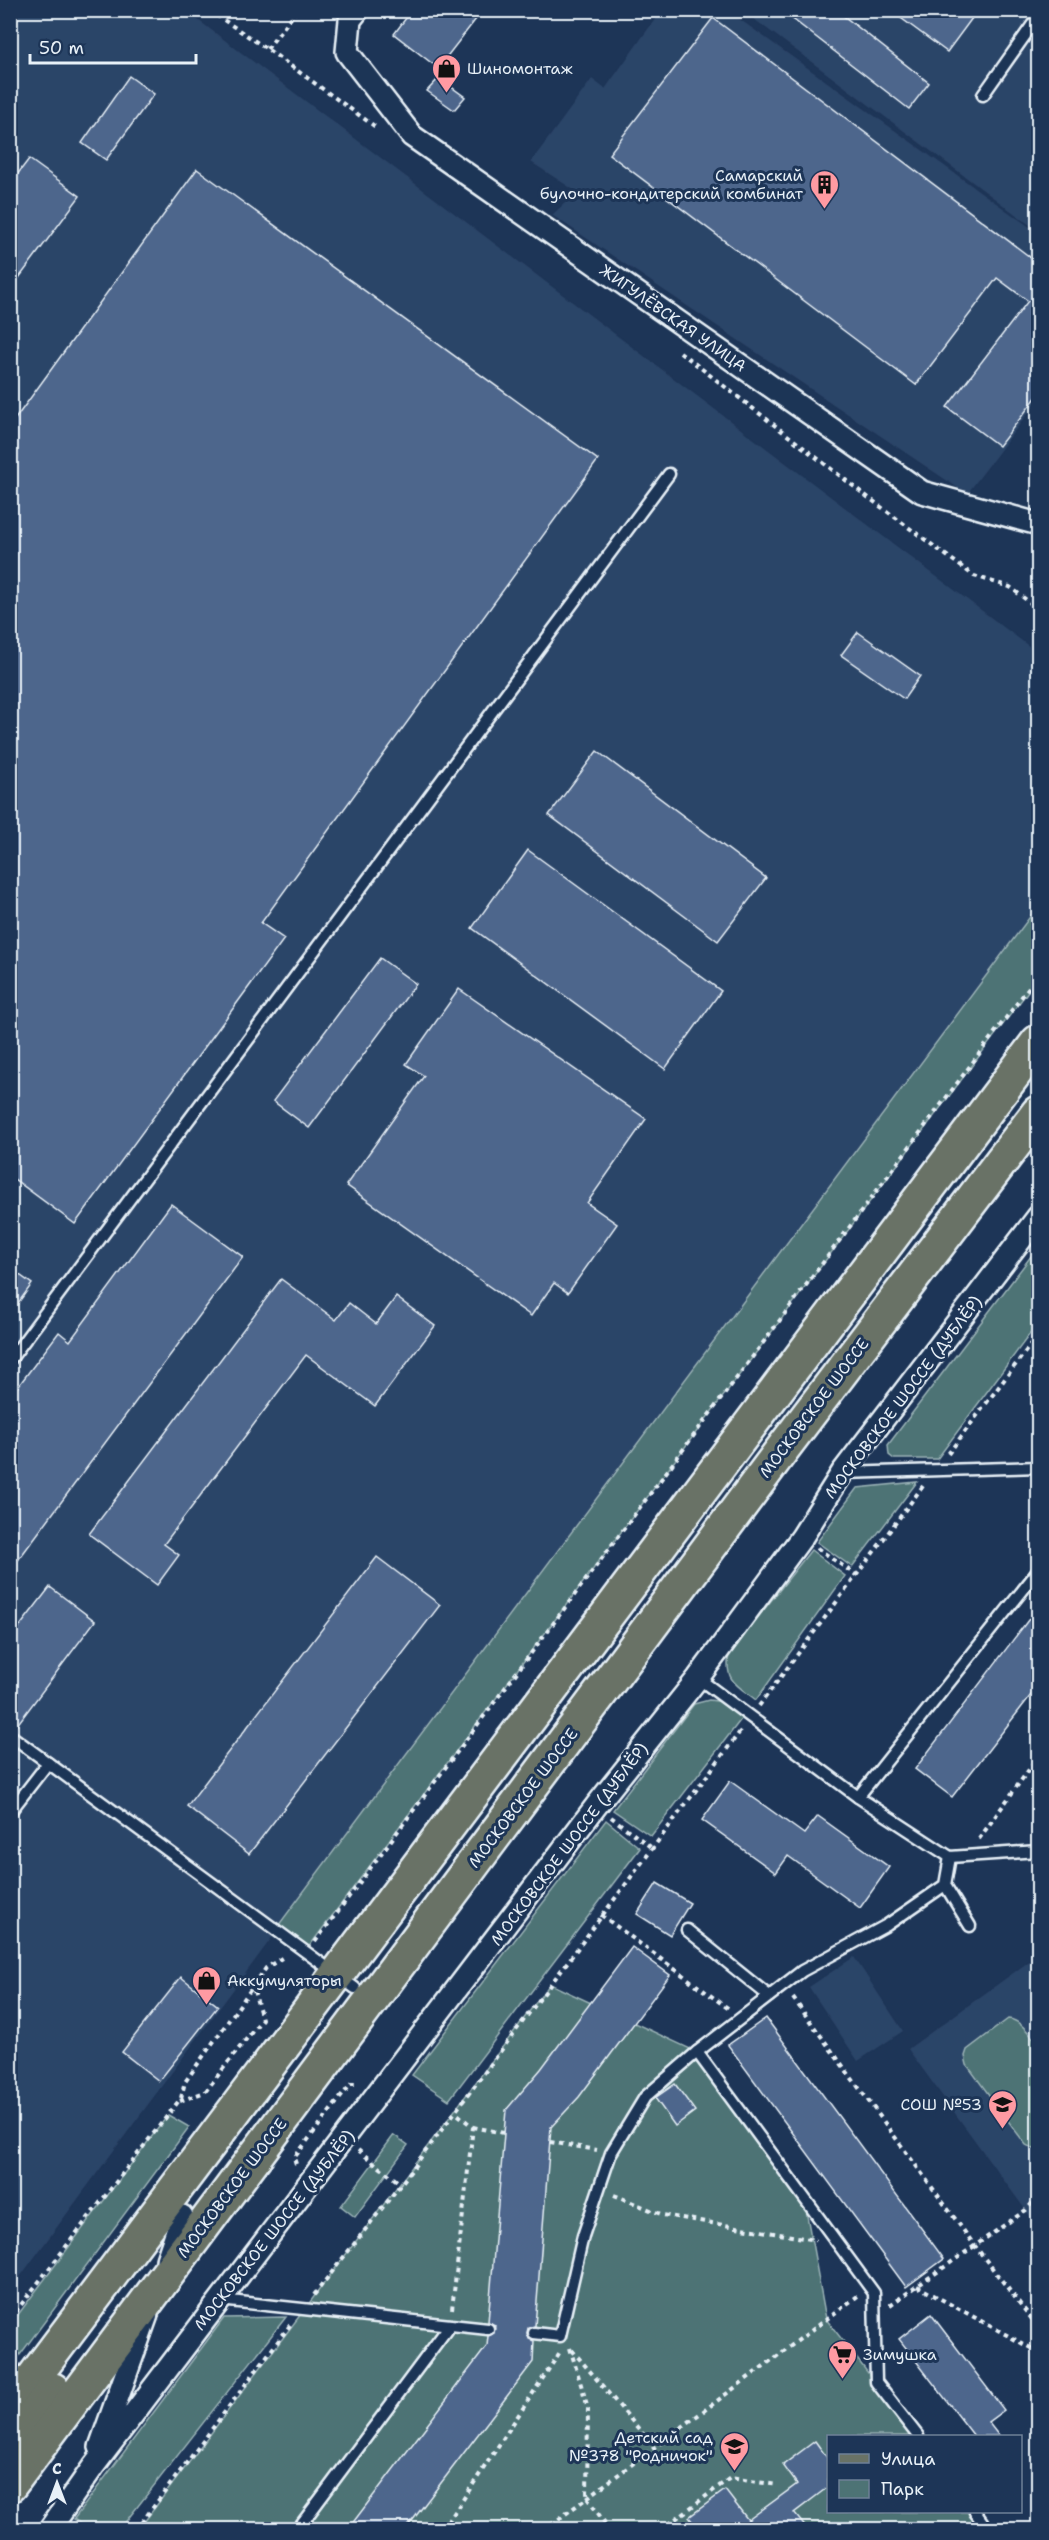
<svg xmlns="http://www.w3.org/2000/svg" width="1049" height="2540" font-family="'Shantell Sans',sans-serif">
<style>
.built{fill:#2c4467}
.green{fill:#4d7375;stroke:#9ab2b6;stroke-width:1.5}
.building{fill:#4e668c;stroke:#e8f1f8;stroke-width:1.5}
.lines{fill:none;stroke-linecap:round;stroke-linejoin:round}
.lane-casing{stroke:#e8f1f8;stroke-width:15}
.street-casing{stroke:#e8f1f8;stroke-width:26}
.primary-casing{stroke:#e8f1f8;stroke-width:38}
.path{stroke:#e8f1f8;stroke-width:4;stroke-dasharray:4.5 4.5;stroke-linecap:butt}
.lane{stroke:#1d3557;stroke-width:10}
.street{stroke:#1d3557;stroke-width:21}
.primary{stroke:#697266;stroke-width:33}
.labels{text-anchor:middle;dominant-baseline:central;stroke-width:6;stroke-linejoin:round;paint-order:stroke}
.poi-label{font-size:16px;fill:#e8f1f8;stroke:#1d3557;text-anchor:start}
.street-label{font-size:16px;fill:#e8f1f8;stroke:#1d3557}
</style>
<rect width="100%" height="100%" fill="#1d3557"/>
<filter id="ink" filterUnits="userSpaceOnUse"><feTurbulence type="fractalNoise" baseFrequency=".0167" numOctaves="2"/><feDisplacementMap in="SourceGraphic" scale="12" xChannelSelector="R" yChannelSelector="G"/><feConvolveMatrix kernelMatrix="1 2 1 2 8 2 1 2 1" color-interpolation-filters="sRGB"/></filter>
<g filter="url(#ink)">
<g class="built">
<polygon points="11,11 186,11 1038,653 1038,906 11,2289"/>
<polygon points="661,11 728,11 1038,233 1038,400 967,494 552,215 577,192 531,162 592,79 605,89"/>
<polygon points="743,11 1038,11 1038,231 766,28"/>
<polygon points="1038,1955 1038,2227 908,2049"/>
<polygon points="854,1957 903,2031 858,2061 809,1987"/>
</g>
<g class="green">
<polygon points="1038,906 1038,978 305,1952 275,1930"/>
<polygon points="1038,1247 1038,1323 937,1459 894,1459 889,1455 888,1445"/>
<polygon points="917,1482 852,1567 817,1542 857,1488"/>
<path d="M811 1550 845 1576 756 1700C737 1685 724 1681 729 1654Z"/>
<polygon points="709,1700 724,1702 742,1718 651,1836 613,1810 694,1704"/>
<polygon points="606,1820 640,1848 449,2100 412,2075"/>
<polygon points="550,1984 697,2052 804,2199 826,2319 917,2436 828,2436 828,2512 974,2512 988,2530 138,2530"/>
<path d="M1008 2019C1019 2019 1033 2036 1038 2047 1042 2056 1039 2135 1038 2151L1026 2145 967 2065 965 2056 967 2050Z"/>
<polygon points="168,2115 189,2127 11,2367 11,2324"/>
<polygon points="394,2135 408,2145 355,2217 341,2206"/>
<polygon points="286,2317 120,2529 88,2529 74,2519 224,2318"/>
</g>
<g class="building">
<polygon points="412,10 483,10 438,68 394,34"/>
<polygon points="781,10 836,10 929,83 909,109"/>
<polygon points="890,10 978,10 947,52"/>
<polygon points="713,18 1038,263 1038,395 999,446 947,407 1028,301 997,278 916,385 609,154"/>
<polygon points="129,76 154,94 106,160 82,143"/>
<polygon points="439,78 465,97 454,110 427,91"/>
<polygon points="29,159 80,196 10,290 10,184"/>
<polygon points="197,169 598,460 261,923 284,939 75,1224 10,1176 10,426"/>
<polygon points="858,632 920,676 904,699 841,655"/>
<polygon points="597,751 766,878 718,941 549,815"/>
<polygon points="528,850 721,991 665,1069 472,928"/>
<polygon points="380,958 416,984 309,1128 273,1101"/>
<polygon points="459,989 646,1119 587,1203 617,1224 568,1293 554,1283 531,1316 346,1185 424,1076 406,1064"/>
<polygon points="171,1204 243,1257 10,1571 10,1397 59,1332 70,1341"/>
<polygon points="10,1268 32,1284 10,1314"/>
<polygon points="281,1279 336,1320 349,1303 376,1324 396,1297 435,1326 375,1406 306,1355 164,1544 179,1555 157,1585 89,1534"/>
<polygon points="377,1557 440,1605 249,1854 187,1806"/>
<polygon points="50,1587 95,1621 14,1729 10,1728 10,1639"/>
<polygon points="1038,1607 1038,1686 952,1797 915,1769"/>
<polygon points="730,1781 804,1834 818,1816 889,1867 860,1908 788,1856 776,1873 702,1820"/>
<polygon points="657,1883 690,1903 670,1935 637,1914"/>
<polygon points="632,1947 670,1975 579,2097 551,2127 535,2326 528,2328 527,2333 529,2339 534,2341 533,2362 406,2529 348,2529 487,2346 488,2336 494,2333 495,2325 488,2322 489,2310 506,2110 541,2069"/>
<polygon points="181,1977 218,2006 159,2081 122,2052"/>
<polygon points="766,2018 944,2259 906,2287 728,2045"/>
<polygon points="675,2084 695,2111 675,2126 655,2098"/>
<polygon points="931,2314 1004,2410 988,2422 999,2436 974,2436 899,2339"/>
<polygon points="815,2441 828,2459 828,2487 794,2513 807,2529 698,2529 689,2517 725,2490 748,2520 797,2484 783,2465"/>
</g>
<g class="lines">
<defs>
<g id="lane">
<polyline points="983,95 1038,17"/>
<polyline points="10,1360 669,474"/>
<polyline points="843,1473 1038,1467"/>
<polyline points="698,1678 858,1797 950,1857 1038,1851"/>
<polyline points="10,1735 355,1988"/>
<polyline points="858,1797 1038,1571"/>
<polyline points="10,1812 48,1763"/>
<polyline points="945,1885 970,1926"/>
<polyline points="687,1930 769,1996"/>
<polyline points="697,2052 874,2293 876,2382 918,2436"/>
<polyline points="220,2300 488,2329"/>
<polyline points="534,2333 560,2336 583,2236 611,2153 645,2097 697,2052 802,1971 887,1925 945,1885 950,1857"/>
<polyline points="975,2512 988,2530"/>
<polyline points="297,2530 450,2325"/>
</g>
<g id="street">
<polyline points="358,10 350,20 347,52 412,136 922,492 1038,524"/>
<polyline points="167,2260 182,2216"/>
<polyline points="100,2447 147,2315"/>
<polyline points="49,2530 93,2467 596,1806 698,1678 802,1537 842,1473 1038,1217"/>
</g>
<g id="primary">
<polyline points="10,2409 1038,1042"/>
<polyline points="10,2447 53,2390"/>
<polyline points="10,2485 784,1447 1038,1113"/>
</g>
</defs>
<use href="#lane" class="lane-casing"/>
<use href="#street" class="street-casing"/>
<use href="#primary" class="primary-casing"/>
<g class="path">
<polyline points="209,10 267,49 377,128"/>
<polyline points="267,49 297,10"/>
<polyline points="680,352 861,492 974,576 1010,587 1038,609"/>
<polyline points="948,1454 1038,1335"/>
<polyline points="817,1548 856,1575"/>
<polyline points="759,1706 923,1486"/>
<polyline points="611,1817 652,1848"/>
<polyline points="979,1839 1038,1757"/>
<polyline points="601,1915 729,2009"/>
<polyline points="315,1942 1038,975"/>
<polyline points="793,1998 975,2246 1038,2327"/>
<polyline points="180,2101 205,2092 262,2019 253,1987"/>
<polyline points="473,2127 504,2133"/>
<polyline points="550,2142 597,2150"/>
<polyline points="358,2150 401,2184"/>
<polyline points="296,2164 294,2158 351,2084 357,2084"/>
<polyline points="614,2195 663,2215 816,2240"/>
<polyline points="917,2286 1038,2352"/>
<polyline points="314,2295 401,2184 742,1729"/>
<polyline points="890,2305 1026,2210 1038,2197"/>
<polyline points="452,2309 473,2127 455,2112"/>
<polyline points="10,2319 181,2098 185,2082 266,1968 285,1956"/>
<polyline points="570,2348 588,2408 587,2498 610,2530"/>
<polyline points="572,2350 654,2447"/>
<polyline points="136,2530 291,2324"/>
<polyline points="443,2530 560,2352"/>
<polyline points="544,2530 859,2295"/>
<polyline points="661,2530 730,2478 778,2485"/>
</g>
<use href="#lane" class="lane"/>
<use href="#street" class="street"/>
<use href="#primary" class="primary"/>
</g>
</g>
<defs>
<symbol id="shop-pin" viewBox="-11 -11 22 30"><path d="M0 17L-7.5 6A9.5 9.5 0 1 1 7.5 6Z" fill="#ff9aa2" stroke="#1d3557"/><path d="M-5-2.5h2.3a2.7 3.5 0 0 1 5.4 0H5L5.5 6h-11ZM-1.5-2.5h3a1.5 2.3 0 0 0-3 0Z" fill="#111"/></symbol>
<symbol id="building-pin" viewBox="-11 -11 22 30"><path d="M0 17L-7.5 6A9.5 9.5 0 1 1 7.5 6Z" fill="#ff9aa2" stroke="#1d3557"/><path d="M-4-6H4V6H1V3H-1V6H-4ZM-2.5-4.3h1.7v1.8h-1.7ZM.8-4.3h1.7v1.8H.8ZM-2.5-1h1.7V.8h-1.7ZM.8-1h1.7V.8H.8Z" fill="#111"/></symbol>
<symbol id="school-pin" viewBox="-11 -11 22 30"><path d="M0 17L-7.5 6A9.5 9.5 0 1 1 7.5 6Z" fill="#ff9aa2" stroke="#1d3557"/><path d="M0-5L7-2L0 1L-7-2ZM-4 1L0 2.5L4 1V4Q0 6-4 4Z" fill="#111"/></symbol>
<symbol id="supermarket-pin" viewBox="-11 -11 22 30"><path d="M0 17L-7.5 6A9.5 9.5 0 1 1 7.5 6Z" fill="#ff9aa2" stroke="#1d3557"/><path d="M-6-5.5h2.5l.6 2H6L4.5 2H-2.5L-4.4-4H-6ZM-1.5 3.2a1.3 1.3 0 1 0 .1 0ZM3 3.2a1.3 1.3 0 1 0 .1 0Z" fill="#111"/></symbol>
</defs>
<g fill-rule="evenodd">
<use href="#shop-pin" x="430" y="52" width="33" height="45"/>
<use href="#building-pin" x="808" y="168" width="33" height="45"/>
<use href="#shop-pin" x="190" y="1964" width="33" height="45"/>
<use href="#school-pin" x="986" y="2088" width="33" height="45"/>
<use href="#supermarket-pin" x="826" y="2338" width="33" height="45"/>
<use href="#school-pin" x="718" y="2430" width="33" height="45"/>
</g>
<g class="labels">
<g class="poi-label">
<text x="467" y="68">Шиномонтаж</text>
<text x="803" y="175" text-anchor="end">Самарский<tspan x="803" dy="18">булочно-кондитерский комбинат</tspan></text>
<text x="227" y="1980">Аккумуляторы</text>
<text x="982" y="2104" text-anchor="end">СОШ №53</text>
<text x="863" y="2354">Зимушка</text>
<text x="713" y="2437" text-anchor="end">Детский сад<tspan x="713" dy="18">№378 "Родничок"</tspan></text>
</g>
<g class="street-label">
<text transform="translate(673 318) rotate(35)">ЖИГУЛЁВСКАЯ УЛИЦА</text>
<text transform="translate(903 1397) rotate(-53)">МОСКОВСКОЕ ШОССЕ (ДУБЛЁР)</text>
<text transform="translate(814 1408) rotate(-53)">МОСКОВСКОЕ ШОССЕ</text>
<text transform="translate(523 1798) rotate(-53)">МОСКОВСКОЕ ШОССЕ</text>
<text transform="translate(569 1844) rotate(-53)">МОСКОВСКОЕ ШОССЕ (ДУБЛЁР)</text>
<text transform="translate(232 2188) rotate(-53)">МОСКОВСКОЕ ШОССЕ</text>
<text transform="translate(274 2230) rotate(-52)">МОСКОВСКОЕ ШОССЕ (ДУБЛЁР)</text>
</g>
</g>
<rect width="1049" height="2540" fill="none" stroke="#1d3557" stroke-width="36"/>
<rect x="18" y="18" width="1013" height="2504" fill="none" stroke="#e8f1f8" stroke-width="2" filter="url(#ink)"/>
<rect x="827" y="2435" width="195" height="78" fill="#1d3557" stroke="#6e8097" stroke-width="1.5"/>
<rect x="839" y="2454" width="30" height="9" fill="#697266" stroke="#6e8097" stroke-width="1.5"/>
<text x="881" y="2465" font-size="18" fill="#e8f1f8">Улица</text>
<rect x="839" y="2480" width="30" height="18" fill="#4d7375" stroke="#6e8097" stroke-width="1.5"/>
<text x="881" y="2495" font-size="18" fill="#e8f1f8">Парк</text>
<g transform="translate(57 2483)" stroke="#1d3557" stroke-width="4.5" paint-order="stroke">
<path d="M0-4.5L10 22L0 15L-10 22Z" fill="#e8f1f8"/>
<text y="-9" font-size="16" font-weight="bold" text-anchor="middle" fill="#e8f1f8">С</text>
</g>
<path d="M30 54v9h166v-9" fill="none" stroke="#e8f1f8" stroke-width="3"/>
<text x="39" y="54" font-size="18" fill="#e8f1f8" stroke="#1d3557" stroke-width="4.5" paint-order="stroke">50 m</text>
</svg>
